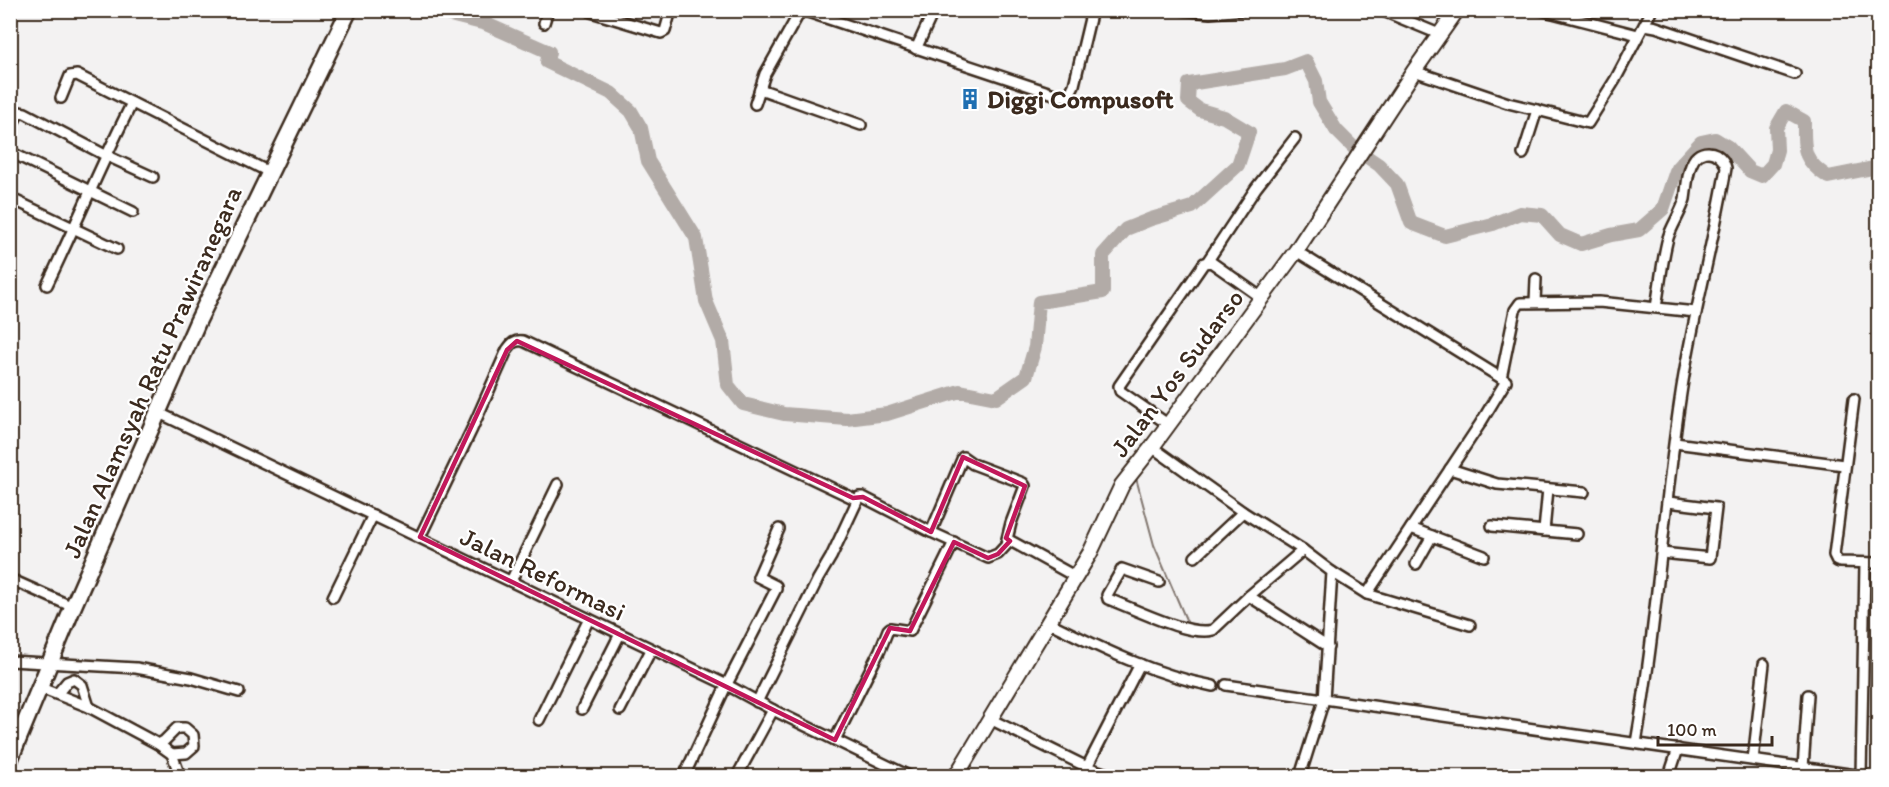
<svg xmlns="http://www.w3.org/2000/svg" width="1889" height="787" font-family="Itim,sans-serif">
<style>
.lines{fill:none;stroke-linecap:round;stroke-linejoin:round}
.stream{stroke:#827770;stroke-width:2}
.river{stroke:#b2aba7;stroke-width:14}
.street-casing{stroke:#3b2a1e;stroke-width:14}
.secondary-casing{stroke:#3b2a1e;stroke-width:18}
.primary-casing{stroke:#3b2a1e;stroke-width:20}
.street{stroke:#fff;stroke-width:9}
.secondary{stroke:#fff;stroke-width:14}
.primary{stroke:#fff;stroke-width:15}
.marked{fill:none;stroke:#c2185b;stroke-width:4.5;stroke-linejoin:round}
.labels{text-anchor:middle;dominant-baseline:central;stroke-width:4.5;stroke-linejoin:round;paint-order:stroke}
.poi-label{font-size:26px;font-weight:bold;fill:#3b2a1e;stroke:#fff;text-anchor:start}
.street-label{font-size:26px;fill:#3b2a1e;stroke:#fff}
</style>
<rect width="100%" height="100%" fill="#f3f2f2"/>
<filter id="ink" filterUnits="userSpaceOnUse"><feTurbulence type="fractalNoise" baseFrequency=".0167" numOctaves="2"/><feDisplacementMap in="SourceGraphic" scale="12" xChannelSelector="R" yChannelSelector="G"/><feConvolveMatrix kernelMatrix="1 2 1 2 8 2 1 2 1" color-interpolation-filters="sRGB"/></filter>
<g filter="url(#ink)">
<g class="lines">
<polyline class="stream" points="1136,478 1154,545 1187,622"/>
<g class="river">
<path d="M430 10 486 24 549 52 547 62 611 93 631 111 641 128 648 161 696 238 706 301 723 341 728 385 743 404 784 414 847 419 887 414 960 391 996 398 1026 377 1035 347 1039 302 1103 292V255L1126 229 1151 219 1192 207 1238 165 1249 132 1224 117 1200 110 1188 101 1189 84 1285 69 1306 61 1316 81 1319 102 1336 130 1354 148 1379 165 1397 184 1411 223 1445 236 1493 224 1520 213 1542 215 1560 235 1581 244 1611 235 1639 230 1663 209 1677 168 1701 142 1715 139 1728 147 1750 171 1762 176 1773 164 1777 150 1776 128 1786 111 1804 121C1804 150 1802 160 1828 177L1878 167"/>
<polyline points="1878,259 1876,263 1878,276"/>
</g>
<defs>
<g id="street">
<polyline points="802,10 1060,96 1069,95 1074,85 1092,10"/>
<polyline points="1183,10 1210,13 1245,10"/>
<polyline points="1381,10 1439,34"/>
<polyline points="1541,10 1638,35"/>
<polyline points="591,12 661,33 665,31 671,10"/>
<polyline points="544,23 548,10"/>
<polyline points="1645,25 1656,27 1795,74"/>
<polyline points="916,49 934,10"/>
<polyline points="1414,71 1508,103 1537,110 1523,154"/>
<polyline points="760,89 861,125"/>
<polyline points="61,98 70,76 77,75 269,172"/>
<polyline points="755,104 765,74 801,10"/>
<polyline points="1537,110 1588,123 1615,80 1652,10"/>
<polyline points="10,129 19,112 25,113 105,155 153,177"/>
<polyline points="10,152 133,212"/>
<polyline points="10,198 117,249"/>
<polyline points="1296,251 1506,381 1480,424 1367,594"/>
<polyline points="1207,262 1256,188 1295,138"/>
<path d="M47 285C76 225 102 162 132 103"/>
<polyline points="1535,302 1536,279"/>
<polyline points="1501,378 1515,310 1520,303 1599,302 1696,312"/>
<polyline points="1854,399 1834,555 1837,561 1840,562 1878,563"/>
<polyline points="157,412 727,685 773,710 909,776"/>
<polyline points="1169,425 1120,391 1119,386 1204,263 1211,262 1262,298"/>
<polyline points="1675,443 1844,465"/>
<polyline points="1152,447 1243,512 1303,550 1332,572 1324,700 1300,776"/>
<polyline points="1450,469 1497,484 1584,492"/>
<polyline points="1492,526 1577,534"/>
<polyline points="1411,528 1484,556"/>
<polyline points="1544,531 1548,489"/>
<polyline points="931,532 963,457 973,464 1023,483 1025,486 1011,523 1007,539 1076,577"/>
<path d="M420 537 472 429 507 350C512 343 514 340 523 341L857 500"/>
<polyline points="1303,550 1249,596 1328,647"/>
<polyline points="1662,553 1710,558 1716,508 1668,502"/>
<polyline points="1195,557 1243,512"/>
<polyline points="1416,564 1432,536"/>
<polyline points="1332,572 1367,594 1470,625"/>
<polyline points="10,579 73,607"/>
<polyline points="511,581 558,484"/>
<path d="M1159 582 1122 569 1107 595 1108 599C1133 608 1189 637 1213 630L1249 596"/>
<polyline points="333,597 373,515"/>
<path d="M1048 622C1100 648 1155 675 1213 686"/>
<polyline points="10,661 136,668 191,678 239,692"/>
<polyline points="1226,685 1863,776"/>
<polyline points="41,688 89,707 158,744 172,754 180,776"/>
<polyline points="57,694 67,682 74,679 82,685 89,707"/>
<polyline points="757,702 818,579 831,557 859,497 863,497 931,532 988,558 998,554 1010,541"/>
<polyline points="582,709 620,634"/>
<polyline points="620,710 651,650"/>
<polyline points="990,719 1087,767 1113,776"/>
<polyline points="539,720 589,619"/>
<polyline points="835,740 880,650 888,630 890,628 910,631 954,542"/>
<path d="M1636 743C1656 630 1663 514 1680 400 1691 322 1713 246 1726 168 1725 162 1722 158 1716 154 1709 150 1700 152 1695 158 1687 169 1687 187 1685 199 1681 213 1672 225 1668 238 1662 260 1660 285 1656 307"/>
<polyline points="158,744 164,741 177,728 185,728 193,735 194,746 186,753 172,754"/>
<polyline points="1753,760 1764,664"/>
<polyline points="1087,767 1140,664"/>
<polyline points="1803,768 1808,695"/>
<polyline points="684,776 725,688 776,589 776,586 758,577 779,529"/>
<polyline points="737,776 773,710"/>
<polyline points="1669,776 1678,749"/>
<polyline points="1861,776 1865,563"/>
</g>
<polyline id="secondary" points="956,776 1090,553 1122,485 1152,447 1296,251 1414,71 1457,10"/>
<polyline id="primary" points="10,759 73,607 197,323 349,10"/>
</defs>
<use href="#street" class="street-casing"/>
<use href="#secondary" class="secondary-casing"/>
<use href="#primary" class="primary-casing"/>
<use href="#street" class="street"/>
<use href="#secondary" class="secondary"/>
<use href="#primary" class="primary"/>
</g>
</g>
<path class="marked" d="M517 341 853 498 863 497 931 532 963 457 1025 486 1006 538 1010 541 998 554 988 558 954 542 910 631 890 628 835 740 420 537 507 350Z"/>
<defs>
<symbol id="building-bare" viewBox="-9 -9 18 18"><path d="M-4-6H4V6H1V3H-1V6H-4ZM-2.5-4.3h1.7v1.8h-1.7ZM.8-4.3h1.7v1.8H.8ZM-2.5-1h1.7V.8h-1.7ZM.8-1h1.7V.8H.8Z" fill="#1f6fb2" stroke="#fff" stroke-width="2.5" paint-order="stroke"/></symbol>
</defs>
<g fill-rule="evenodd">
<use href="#building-bare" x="955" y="84" width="30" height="30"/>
</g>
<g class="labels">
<g class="poi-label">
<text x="987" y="99">Diggi Compusoft</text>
</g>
<g class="street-label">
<text transform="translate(152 372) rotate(-66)">Jalan Alamsyah Ratu Prawiranegara</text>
<text transform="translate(1177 373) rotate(-53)">Jalan Yos Sudarso</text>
<text transform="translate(543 574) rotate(26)">Jalan Reformasi</text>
</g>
</g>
<rect width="1889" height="787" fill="none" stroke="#fff" stroke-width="36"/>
<rect x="18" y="18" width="1853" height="751" fill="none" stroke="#3b2a1e" stroke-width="2" filter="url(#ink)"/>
<path d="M1658 736v9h114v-9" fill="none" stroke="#3b2a1e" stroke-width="3"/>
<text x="1667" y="736" font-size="18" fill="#3b2a1e" stroke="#ffffff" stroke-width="4.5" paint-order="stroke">100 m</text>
</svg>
